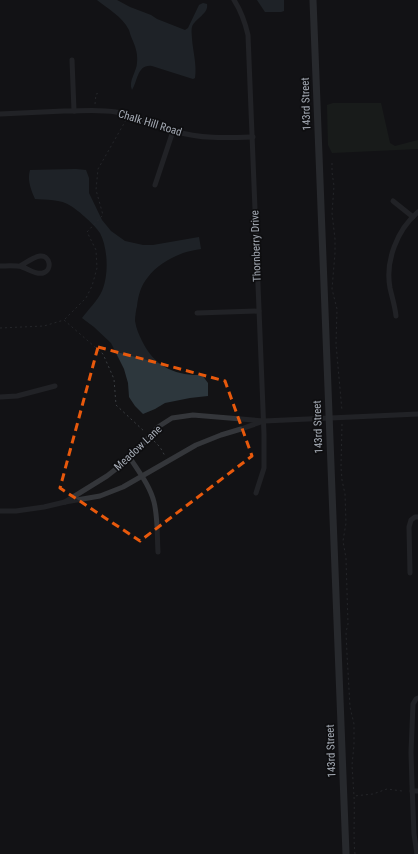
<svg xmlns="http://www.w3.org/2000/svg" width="418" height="854" font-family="'Roboto Condensed',sans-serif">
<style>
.green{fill:#202720}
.water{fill:#2d373d}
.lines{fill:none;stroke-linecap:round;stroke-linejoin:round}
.path{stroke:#3a3d41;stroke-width:1;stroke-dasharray:2 3;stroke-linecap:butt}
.street{stroke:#34363a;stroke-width:5}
.secondary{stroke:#42454a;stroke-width:7}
.marked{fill:none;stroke:#e8590c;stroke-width:3;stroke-dasharray:8 5;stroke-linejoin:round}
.labels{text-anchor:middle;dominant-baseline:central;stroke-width:3.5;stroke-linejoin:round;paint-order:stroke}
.street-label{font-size:11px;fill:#a5abb5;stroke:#0e0e10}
</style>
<rect width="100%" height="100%" fill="#131315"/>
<polygon class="green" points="333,103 381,103 390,143 395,146 418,140 418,149 332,153 328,145 327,105"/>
<g class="water">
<path d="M97 0H117L130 7 151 15 157 19 185 30 188 28 199 5 203 3 207 4C209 14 195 18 192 27 191 30 192 36 192 39 193 52 197 65 195 78L193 79 152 66C137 64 138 81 132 90 128 81 137 71 137 63 138 55 136 48 133 41 131 37 130 33 129 30 122 16 108 9 97 0Z"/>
<polygon points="257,0 284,0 284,11 281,12 265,12"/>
<path d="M76 169 86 170 89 178V193L102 220 111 231 125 241 143 245H153L199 237 201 249C195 250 188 251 183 253 170 258 156 266 148 277 141 285 138 296 137 306 136 310 135 316 135 321 136 328 139 335 142 341 154 366 175 376 202 375L208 383V396L190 398 165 403 155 409 143 414 135 406 129 397 128 383 124 369 111 343 94 327 82 318C88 310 98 300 102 291 109 275 108 248 100 233 95 225 79 211 71 206 61 199 46 200 35 199 31 190 27 180 30 170Z"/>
</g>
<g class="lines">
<g class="path">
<polyline points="95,104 96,94 100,93"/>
<polyline points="332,163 332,172 334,186 332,213 335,239 335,253 332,289 337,309 336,344 342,411"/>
<polyline points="65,319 86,298 92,286 97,268 96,250 87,232 103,215 96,190 98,169 126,120"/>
<polyline points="0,328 44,326 64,320 103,354 114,379 116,405 145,432"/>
<polyline points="342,424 341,467 342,480 345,494 346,523 343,541 346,558 348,624 346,632 347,654 350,707 354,724 354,745 352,765 354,796"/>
<polyline points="154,441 160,447 165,456"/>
<path d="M355 854C353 835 355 815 354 796L373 794 387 789 402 791"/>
</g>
<g class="street">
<path d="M234 0C241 11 245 22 248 35L264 434V468L256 493"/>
<polyline points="72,60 74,111"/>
<path d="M0 114C21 113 43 112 64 111 81 111 99 109 116 112 137 115 154 125 174 131 201 139 225 138 253 137"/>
<polyline points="155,185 173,131"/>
<polyline points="393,201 413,217"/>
<path d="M0 266C7 266 16 265 22 267 29 269 36 275 43 273 53 270 50 255 40 256 33 257 26 263 20 266"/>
<polyline points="197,313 259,311"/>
<path d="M396 316C395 306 392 297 390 288 385 261 397 230 418 212"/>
<polyline points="0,397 17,396 55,386"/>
<path d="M130 458C139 472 150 486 154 502 158 518 157 536 158 552"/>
<polyline points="65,502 107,476 130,458 158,427 172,418 193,415 264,421 418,414"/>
<polyline points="0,511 16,511 44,507 65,502 100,496 123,487 196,445 221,435 241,429 261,422"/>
<polyline points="410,573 409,527 411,520 415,517 418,517"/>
<polyline points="412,791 418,791"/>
<polyline points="417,854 414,834 412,785 411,752 413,704 416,699 418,698"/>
</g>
<polyline class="secondary" points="313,0 346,854"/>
</g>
<path d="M0 0H418V854H0ZM98 347 225 381 252 456 140 541 60 488Z" fill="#131315" fill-opacity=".55" fill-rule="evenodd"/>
<path class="marked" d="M98 347 225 381 252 456 140 541 60 488Z"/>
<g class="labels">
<g class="street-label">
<text transform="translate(306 104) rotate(-92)">143rd Street</text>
<text transform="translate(150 123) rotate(17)">Chalk Hill Road</text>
<text transform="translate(256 246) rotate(-92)">Thornberry Drive</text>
<text transform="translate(318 427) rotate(-92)">143rd Street</text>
<text transform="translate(138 448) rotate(-43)">Meadow Lane</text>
<text transform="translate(331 751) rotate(-92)">143rd Street</text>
</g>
</g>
</svg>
